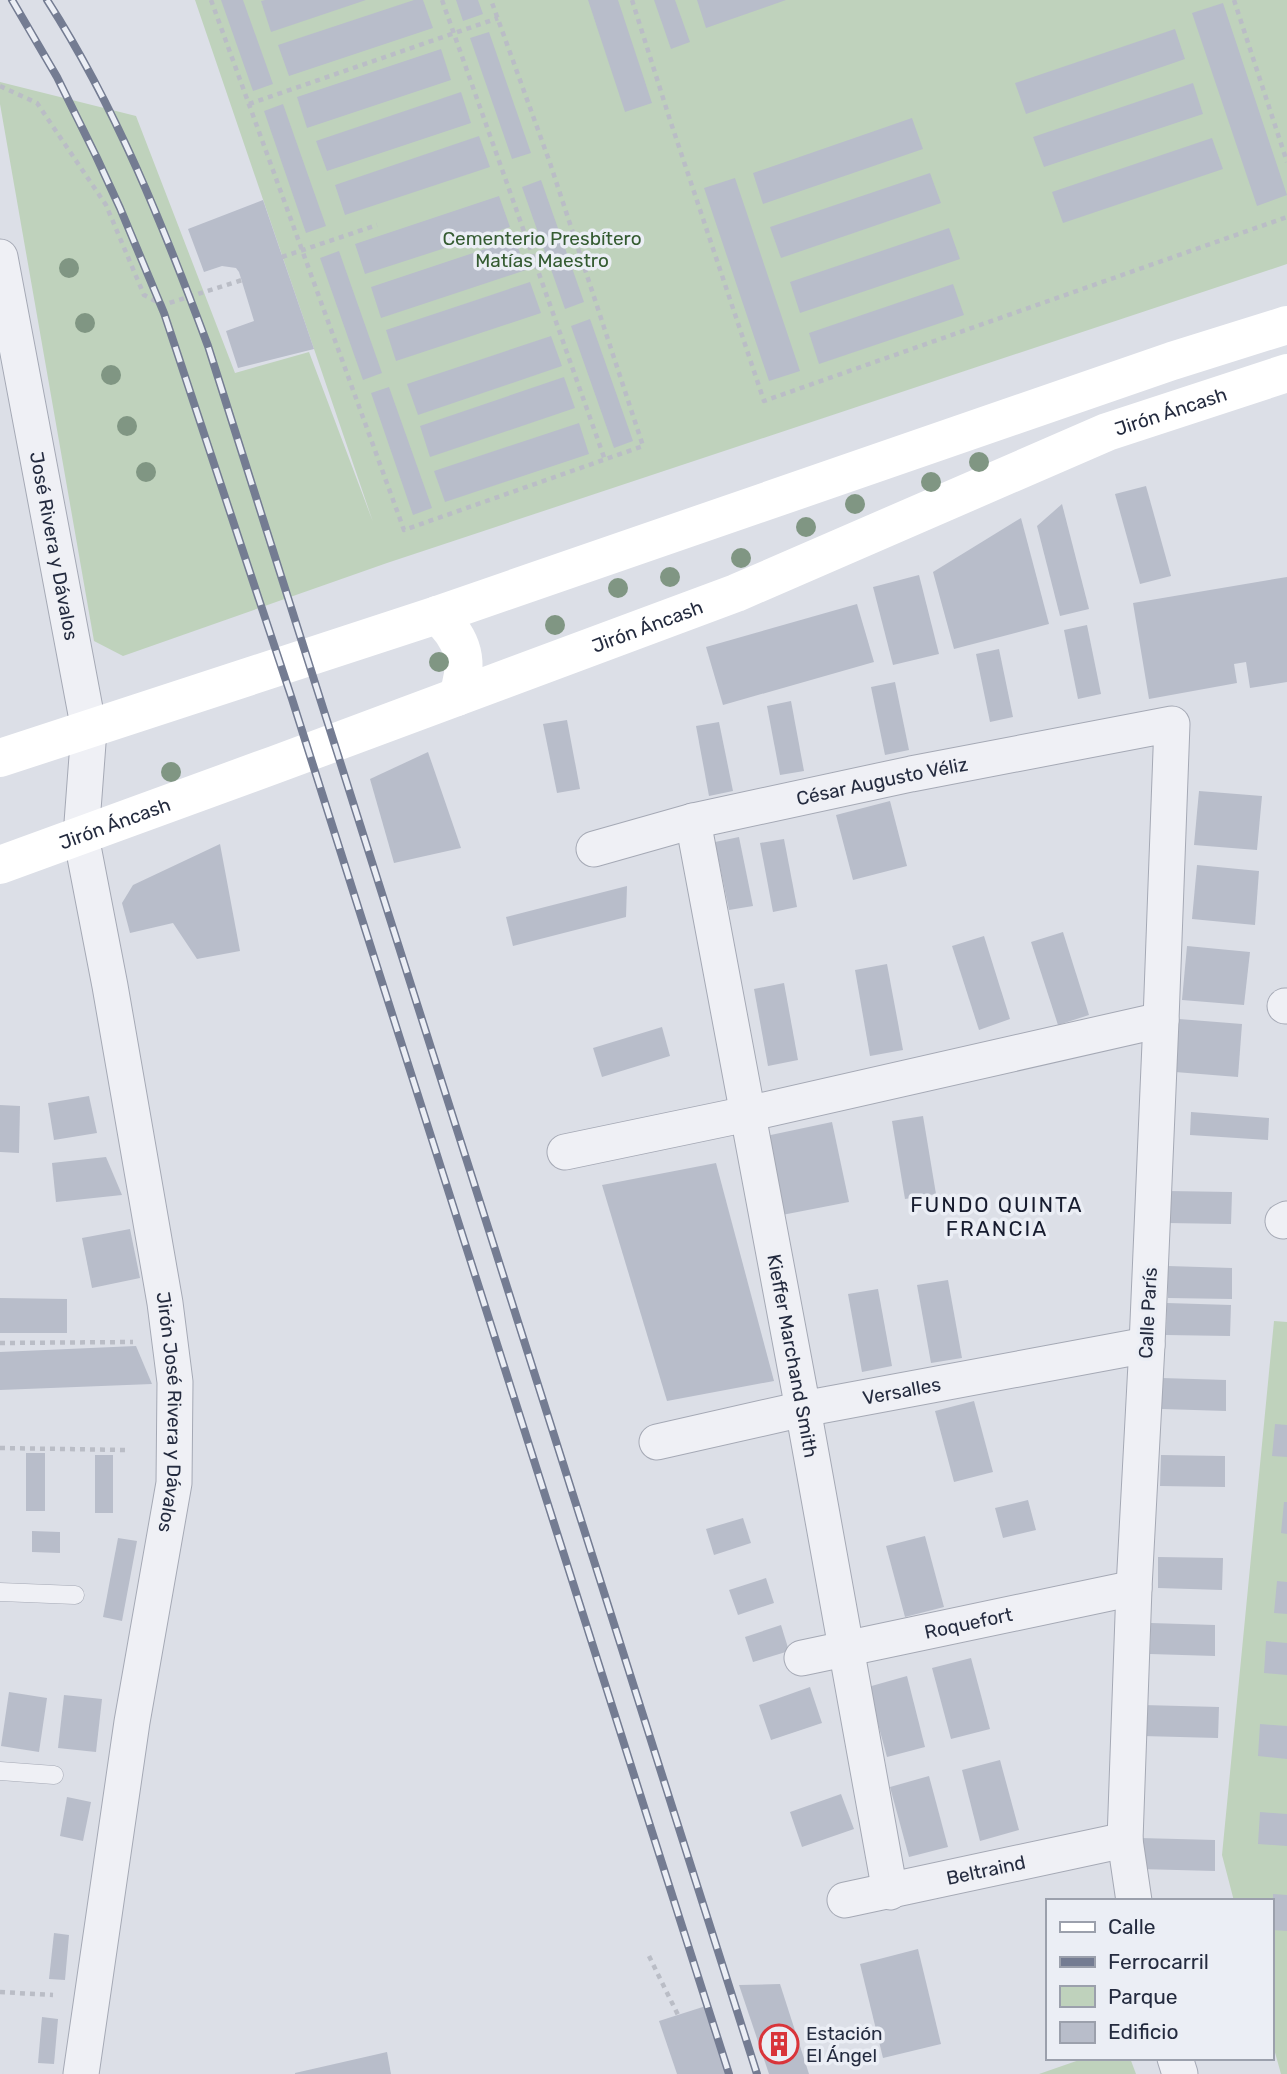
<svg xmlns="http://www.w3.org/2000/svg" width="1287" height="2074" font-family="Rubik,sans-serif">
<style>
.green{fill:#bfd2bc}
.building{fill:#b8bdca}
.lines{fill:none;stroke-linecap:round;stroke-linejoin:round}
.lane-casing{stroke:#a5a9b5;stroke-width:19}
.street-casing{stroke:#a5a9b5;stroke-width:37}
.path{stroke:#babdc6;stroke-width:4.5;stroke-dasharray:5 5;stroke-linecap:butt}
.lane{stroke:#eff0f5;stroke-width:18}
.street{stroke:#eff0f5;stroke-width:35}
.secondary{stroke:#fff;stroke-width:38}
.rail-casing{stroke:#747c92;stroke-width:8}
.rail{stroke:#ebeef5;stroke-width:5;stroke-dasharray:16;stroke-linecap:butt}
.tree{fill:#809683}
.labels{text-anchor:middle;dominant-baseline:central;stroke-width:7;stroke-linejoin:round;paint-order:stroke}
.park-label{font-size:19px;fill:#345b31;stroke:#ebeef5}
.street-label{font-size:19px;fill:#242b3f;stroke:#ebeef5}
.poi-label{font-size:19px;fill:#242b3f;stroke:#ebeef5;text-anchor:start}
.neighbourhood-label{font-size:21px;letter-spacing:2px;fill:#171c2f;stroke:#ebeef5}
</style>
<rect width="100%" height="100%" fill="#dcdfe7"/>
<g class="green">
<polygon points="195,0 1287,0 1287,264 387,563 123,656 94,641 0,104 0,82 136,116 235,373 309,352 373,522"/>
<polygon points="1274,1321 1287,1322 1287,2074 1281,2074 1271,2038 1271,1901 1234,1901 1222,1855"/>
<polygon points="1085,2058 1130,2058 1136,2074 1039,2074"/>
</g>
<g class="building">
<polygon points="221,0 243,0 273,84 253,91"/>
<polygon points="265,0 366,0 271,32 261,1"/>
<polygon points="414,0 423,0 433,28 289,76 278,45"/>
<polygon points="456,0 478,0 483,14 463,21"/>
<polygon points="588,0 618,0 652,103 625,112"/>
<polygon points="654,0 675,0 690,42 671,49"/>
<polygon points="697,0 786,0 706,28"/>
<polygon points="1223,3 1287,195 1257,206 1192,13"/>
<polygon points="1175,29 1185,59 1026,114 1015,83"/>
<polygon points="489,32 531,153 512,159 470,38"/>
<polygon points="441,49 451,80 307,128 297,97"/>
<polygon points="1193,83 1203,114 1044,167 1033,137"/>
<polygon points="461,92 471,123 327,171 316,141"/>
<polygon points="283,104 326,226 306,233 264,111"/>
<polygon points="912,118 923,149 763,204 753,173"/>
<polygon points="479,136 490,167 345,215 335,185"/>
<polygon points="1212,138 1223,169 1063,223 1052,192"/>
<polygon points="930,173 941,203 781,258 770,227"/>
<polygon points="735,178 800,371 769,381 704,188"/>
<polygon points="541,180 584,302 565,309 522,187"/>
<polygon points="499,196 510,227 365,274 355,244"/>
<polygon points="263,200 314,349 238,368 226,331 254,321 239,272 236,268 222,266 204,272 188,229"/>
<polygon points="949,228 960,259 800,313 790,282"/>
<polygon points="515,239 526,270 381,318 371,287"/>
<polygon points="339,251 382,373 363,380 320,258"/>
<polygon points="530,282 541,313 396,361 386,330"/>
<polygon points="953,284 964,315 819,364 809,333"/>
<polygon points="590,319 633,441 614,448 571,326"/>
<polygon points="551,336 562,366 418,415 407,384"/>
<polygon points="564,377 575,408 430,457 420,426"/>
<polygon points="389,387 432,508 413,515 371,393"/>
<polygon points="579,423 589,454 445,502 434,471"/>
<polygon points="1146,486 1171,576 1140,584 1115,494"/>
<polygon points="1062,504 1089,609 1060,616 1037,526"/>
<polygon points="1021,518 1049,624 954,649 933,572"/>
<polygon points="919,575 939,654 893,665 873,587"/>
<polygon points="1287,577 1287,682 1250,688 1246,662 1234,664 1237,683 1149,699 1133,603"/>
<polygon points="857,604 874,662 723,705 706,647"/>
<polygon points="1087,625 1101,694 1078,699 1064,630"/>
<polygon points="999,649 1013,717 990,722 976,654"/>
<polygon points="895,682 909,750 885,755 871,687"/>
<polygon points="791,701 804,771 780,775 767,706"/>
<polygon points="567,720 580,789 557,793 543,724"/>
<polygon points="719,722 733,791 709,796 696,726"/>
<polygon points="428,752 461,848 394,863 370,779"/>
<polygon points="1199,791 1262,796 1257,850 1194,845"/>
<polygon points="890,801 907,866 853,880 836,815"/>
<polygon points="739,837 753,906 729,910 715,842"/>
<polygon points="784,839 797,907 773,912 760,843"/>
<polygon points="220,844 240,951 197,959 173,923 130,933 122,903 133,885"/>
<polygon points="1197,865 1259,871 1255,925 1192,919"/>
<polygon points="627,886 626,917 513,946 506,917"/>
<polygon points="1063,932 1089,1015 1058,1025 1031,942"/>
<polygon points="984,936 1010,1019 979,1030 952,946"/>
<polygon points="1187,946 1250,952 1244,1005 1182,1000"/>
<polygon points="887,964 903,1050 870,1056 855,970"/>
<polygon points="784,983 798,1060 768,1066 754,989"/>
<polygon points="1179,1019 1242,1024 1238,1077 1175,1072"/>
<polygon points="662,1027 670,1056 602,1077 593,1048"/>
<polygon points="89,1096 97,1133 54,1140 48,1103"/>
<polygon points="0,1105 20,1106 19,1153 0,1152"/>
<polygon points="1191,1112 1269,1118 1268,1140 1190,1135"/>
<polygon points="923,1116 936,1194 905,1199 892,1121"/>
<polygon points="832,1122 849,1202 782,1215 766,1136"/>
<polygon points="106,1157 122,1195 56,1202 52,1163"/>
<polygon points="716,1163 774,1381 667,1401 602,1185"/>
<polygon points="1168,1191 1232,1192 1231,1224 1167,1223"/>
<polygon points="130,1229 140,1278 92,1288 82,1238"/>
<polygon points="1168,1266 1232,1268 1232,1299 1168,1298"/>
<polygon points="948,1280 962,1358 931,1363 917,1285"/>
<polygon points="878,1289 892,1366 862,1372 848,1294"/>
<polygon points="0,1298 67,1299 67,1333 0,1333"/>
<polygon points="1167,1303 1231,1305 1230,1336 1166,1335"/>
<polygon points="136,1346 152,1384 0,1390 0,1352"/>
<polygon points="1162,1378 1226,1380 1226,1411 1162,1409"/>
<polygon points="974,1401 993,1472 954,1482 935,1411"/>
<polygon points="1275,1424 1287,1425 1287,1457 1272,1456"/>
<rect x="26" y="1453" width="19" height="58"/>
<rect x="95" y="1455" width="18" height="58"/>
<polygon points="1161,1455 1225,1456 1225,1487 1160,1486"/>
<polygon points="1028,1500 1036,1530 1003,1538 995,1508"/>
<polygon points="1284,1502 1287,1502 1287,1534 1281,1533"/>
<polygon points="743,1518 751,1543 714,1555 706,1529"/>
<polygon points="32,1531 60,1532 60,1553 32,1552"/>
<polygon points="925,1536 944,1607 905,1617 886,1546"/>
<polygon points="118,1538 137,1541 122,1621 103,1617"/>
<polygon points="1158,1557 1223,1558 1222,1590 1158,1588"/>
<polygon points="766,1578 774,1603 738,1615 729,1590"/>
<polygon points="1277,1581 1287,1582 1287,1614 1274,1613"/>
<polygon points="1151,1623 1215,1625 1215,1656 1150,1654"/>
<polygon points="781,1625 789,1651 753,1662 745,1637"/>
<polygon points="1266,1641 1287,1643 1287,1675 1264,1673"/>
<polygon points="971,1658 990,1729 951,1739 932,1668"/>
<polygon points="907,1676 925,1747 887,1757 868,1687"/>
<polygon points="810,1687 822,1723 771,1740 759,1705"/>
<polygon points="9,1692 47,1698 39,1752 1,1746"/>
<polygon points="64,1695 102,1699 96,1752 58,1748"/>
<polygon points="1143,1705 1219,1707 1218,1738 1142,1736"/>
<polygon points="1260,1724 1287,1726 1287,1759 1258,1756"/>
<polygon points="1000,1760 1019,1830 980,1841 962,1770"/>
<polygon points="929,1776 948,1847 909,1857 890,1787"/>
<polygon points="841,1794 854,1829 802,1847 790,1812"/>
<polygon points="67,1797 91,1802 83,1841 60,1836"/>
<polygon points="1260,1812 1287,1814 1287,1846 1258,1844"/>
<polygon points="1140,1838 1215,1840 1215,1871 1139,1869"/>
<polygon points="1273,1894 1287,1895 1287,1931 1272,1930"/>
<polygon points="54,1933 69,1935 65,1980 49,1979"/>
<polygon points="918,1949 941,2044 883,2058 860,1964"/>
<polygon points="780,1984 809,2074 769,2074 739,1985"/>
<polygon points="709,2005 732,2074 677,2074 659,2021"/>
<polygon points="42,2017 58,2019 54,2064 38,2063"/>
<polygon points="387,2052 391,2074 295,2074 295,2073"/>
</g>
<g class="lines">
<defs>
<g id="lane">
<polyline points="0,1592 75,1595"/>
<polyline points="0,1771 54,1775"/>
</g>
<g id="street">
<path id="s1" d="M0 257 89 730 81 836 110 986 165 1303 175 1382 174 1483 132 1722 81 2074"/>
<path id="s2" d="M693 821 803 1409 890 1892"/>
<path id="s3" d="M594 849 693 821 911 774 1172 724 1161 1020 1147 1345 1134 1588 1125 1840 1134 1901"/>
<polyline points="1285,1006 1287,1006"/>
<polyline points="565,1152 747,1114 1161,1020"/>
<polyline points="1283,1221 1287,1219"/>
<path id="s4" d="M657 1442 803 1409 1147 1345"/>
<path id="s5" d="M802 1658 1134 1588"/>
<path id="s6" d="M845 1900 1125 1840"/>
<polyline points="1175,2058 1180,2074"/>
</g>
</defs>
<use href="#lane" class="lane-casing"/>
<use href="#street" class="street-casing"/>
<g class="path">
<polyline points="211,0 404,530 643,446 550,163 491,0"/>
<polyline points="442,0 605,460"/>
<polyline points="632,0 670,120 764,401 1287,217"/>
<polyline points="1234,0 1287,162"/>
<polyline points="0,86 37,103 106,205 144,295 163,305 242,280"/>
<polyline points="249,104 498,18"/>
<polyline points="282,257 377,225"/>
<polyline points="0,1343 133,1342"/>
<polyline points="0,1448 126,1450"/>
<polyline points="649,1956 678,2015"/>
<polyline points="0,1992 53,1995"/>
</g>
<use href="#lane" class="lane"/>
<use href="#street" class="street"/>
<g class="secondary">
<path d="M437 615C464 639 470 663 457 697"/>
<polyline points="0,758 437,615 1172,361 1287,325"/>
<path id="s7" d="M0 865 274 765 736 593 1107 432 1287 373"/>
</g>
<defs>
<g id="rail">
<polyline points="12,0 57,77 96,156 120,208 164,313 292,699 729,2074"/>
<path d="M47 0C116 107 164 228 208 346L757 2074"/>
</g>
</defs>
<use href="#rail" class="rail-casing"/>
<use href="#rail" class="rail"/>
</g>
<g class="tree">
<circle cx="69" cy="268" r="10"/>
<circle cx="85" cy="323" r="10"/>
<circle cx="111" cy="375" r="10"/>
<circle cx="127" cy="426" r="10"/>
<circle cx="979" cy="462" r="10"/>
<circle cx="146" cy="472" r="10"/>
<circle cx="931" cy="482" r="10"/>
<circle cx="855" cy="504" r="10"/>
<circle cx="806" cy="527" r="10"/>
<circle cx="741" cy="558" r="10"/>
<circle cx="670" cy="577" r="10"/>
<circle cx="618" cy="588" r="10"/>
<circle cx="555" cy="625" r="10"/>
<circle cx="439" cy="662" r="10"/>
<circle cx="171" cy="772" r="10"/>
</g>
<defs>
<symbol id="building-ring" viewBox="-11 -11 22 22"><circle r="9.5" fill="#ebeef5" stroke="#d9343a" stroke-width="1.5"/><path d="M-4-6H4V6H1V3H-1V6H-4ZM-2.5-4.3h1.7v1.8h-1.7ZM.8-4.3h1.7v1.8H.8ZM-2.5-1h1.7V.8h-1.7ZM.8-1h1.7V.8H.8Z" fill="#d9343a"/></symbol>
</defs>
<g fill-rule="evenodd">
<use href="#building-ring" x="757" y="2022" width="44" height="44"/>
</g>
<g class="labels">
<g class="park-label">
<text x="542" y="238">Cementerio Presbítero<tspan x="542" dy="22">Matías Maestro</tspan></text>
</g>
<g class="street-label">
<text stroke="none"><textPath href="#s7" startOffset="1256">Jirón Áncash</textPath></text>
<text stroke="none"><textPath href="#s1" startOffset="294">José Rivera y Dávalos</textPath></text>
<text stroke="none"><textPath href="#s7" startOffset="690">Jirón Áncash</textPath></text>
<text stroke="none"><textPath href="#s3" startOffset="296">César Augusto Véliz</textPath></text>
<text stroke="none"><textPath href="#s7" startOffset="122">Jirón Áncash</textPath></text>
<text transform="translate(1148 1313) rotate(-87)">Calle París</text>
<text stroke="none"><textPath href="#s2" startOffset="544">Kieffer Marchand Smith</textPath></text>
<text stroke="none"><textPath href="#s4" startOffset="250">Versalles</textPath></text>
<text stroke="none"><textPath href="#s1" startOffset="1172">Jirón José Rivera y Dávalos</textPath></text>
<text stroke="none"><textPath href="#s5" startOffset="170">Roquefort</textPath></text>
<text stroke="none"><textPath href="#s6" startOffset="144">Beltraind</textPath></text>
</g>
<g class="poi-label">
<text x="806" y="2033">Estación<tspan x="806" dy="22">El Ángel</tspan></text>
</g>
<g class="neighbourhood-label">
<text x="997" y="1204">FUNDO QUINTA<tspan x="997" dy="24">FRANCIA</tspan></text>
</g>
</g>
<rect x="1046" y="1899" width="228" height="161" fill="#ebeef5" stroke="#9ba0ac" stroke-width="2"/>
<rect x="1060" y="1922" width="35" height="10" fill="#ffffff" stroke="#9ba0ac" stroke-width="2"/>
<text x="1108" y="1934" font-size="21" fill="#242b3f">Calle</text>
<rect x="1060" y="1957" width="35" height="10" fill="#747c92" stroke="#9ba0ac" stroke-width="2"/>
<text x="1108" y="1969" font-size="21" fill="#242b3f">Ferrocarril</text>
<rect x="1060" y="1986" width="35" height="21" fill="#bfd2bc" stroke="#9ba0ac" stroke-width="2"/>
<text x="1108" y="2004" font-size="21" fill="#242b3f">Parque</text>
<rect x="1060" y="2022" width="35" height="21" fill="#b8bdca" stroke="#9ba0ac" stroke-width="2"/>
<text x="1108" y="2039" font-size="21" fill="#242b3f">Edificio</text>
</svg>
